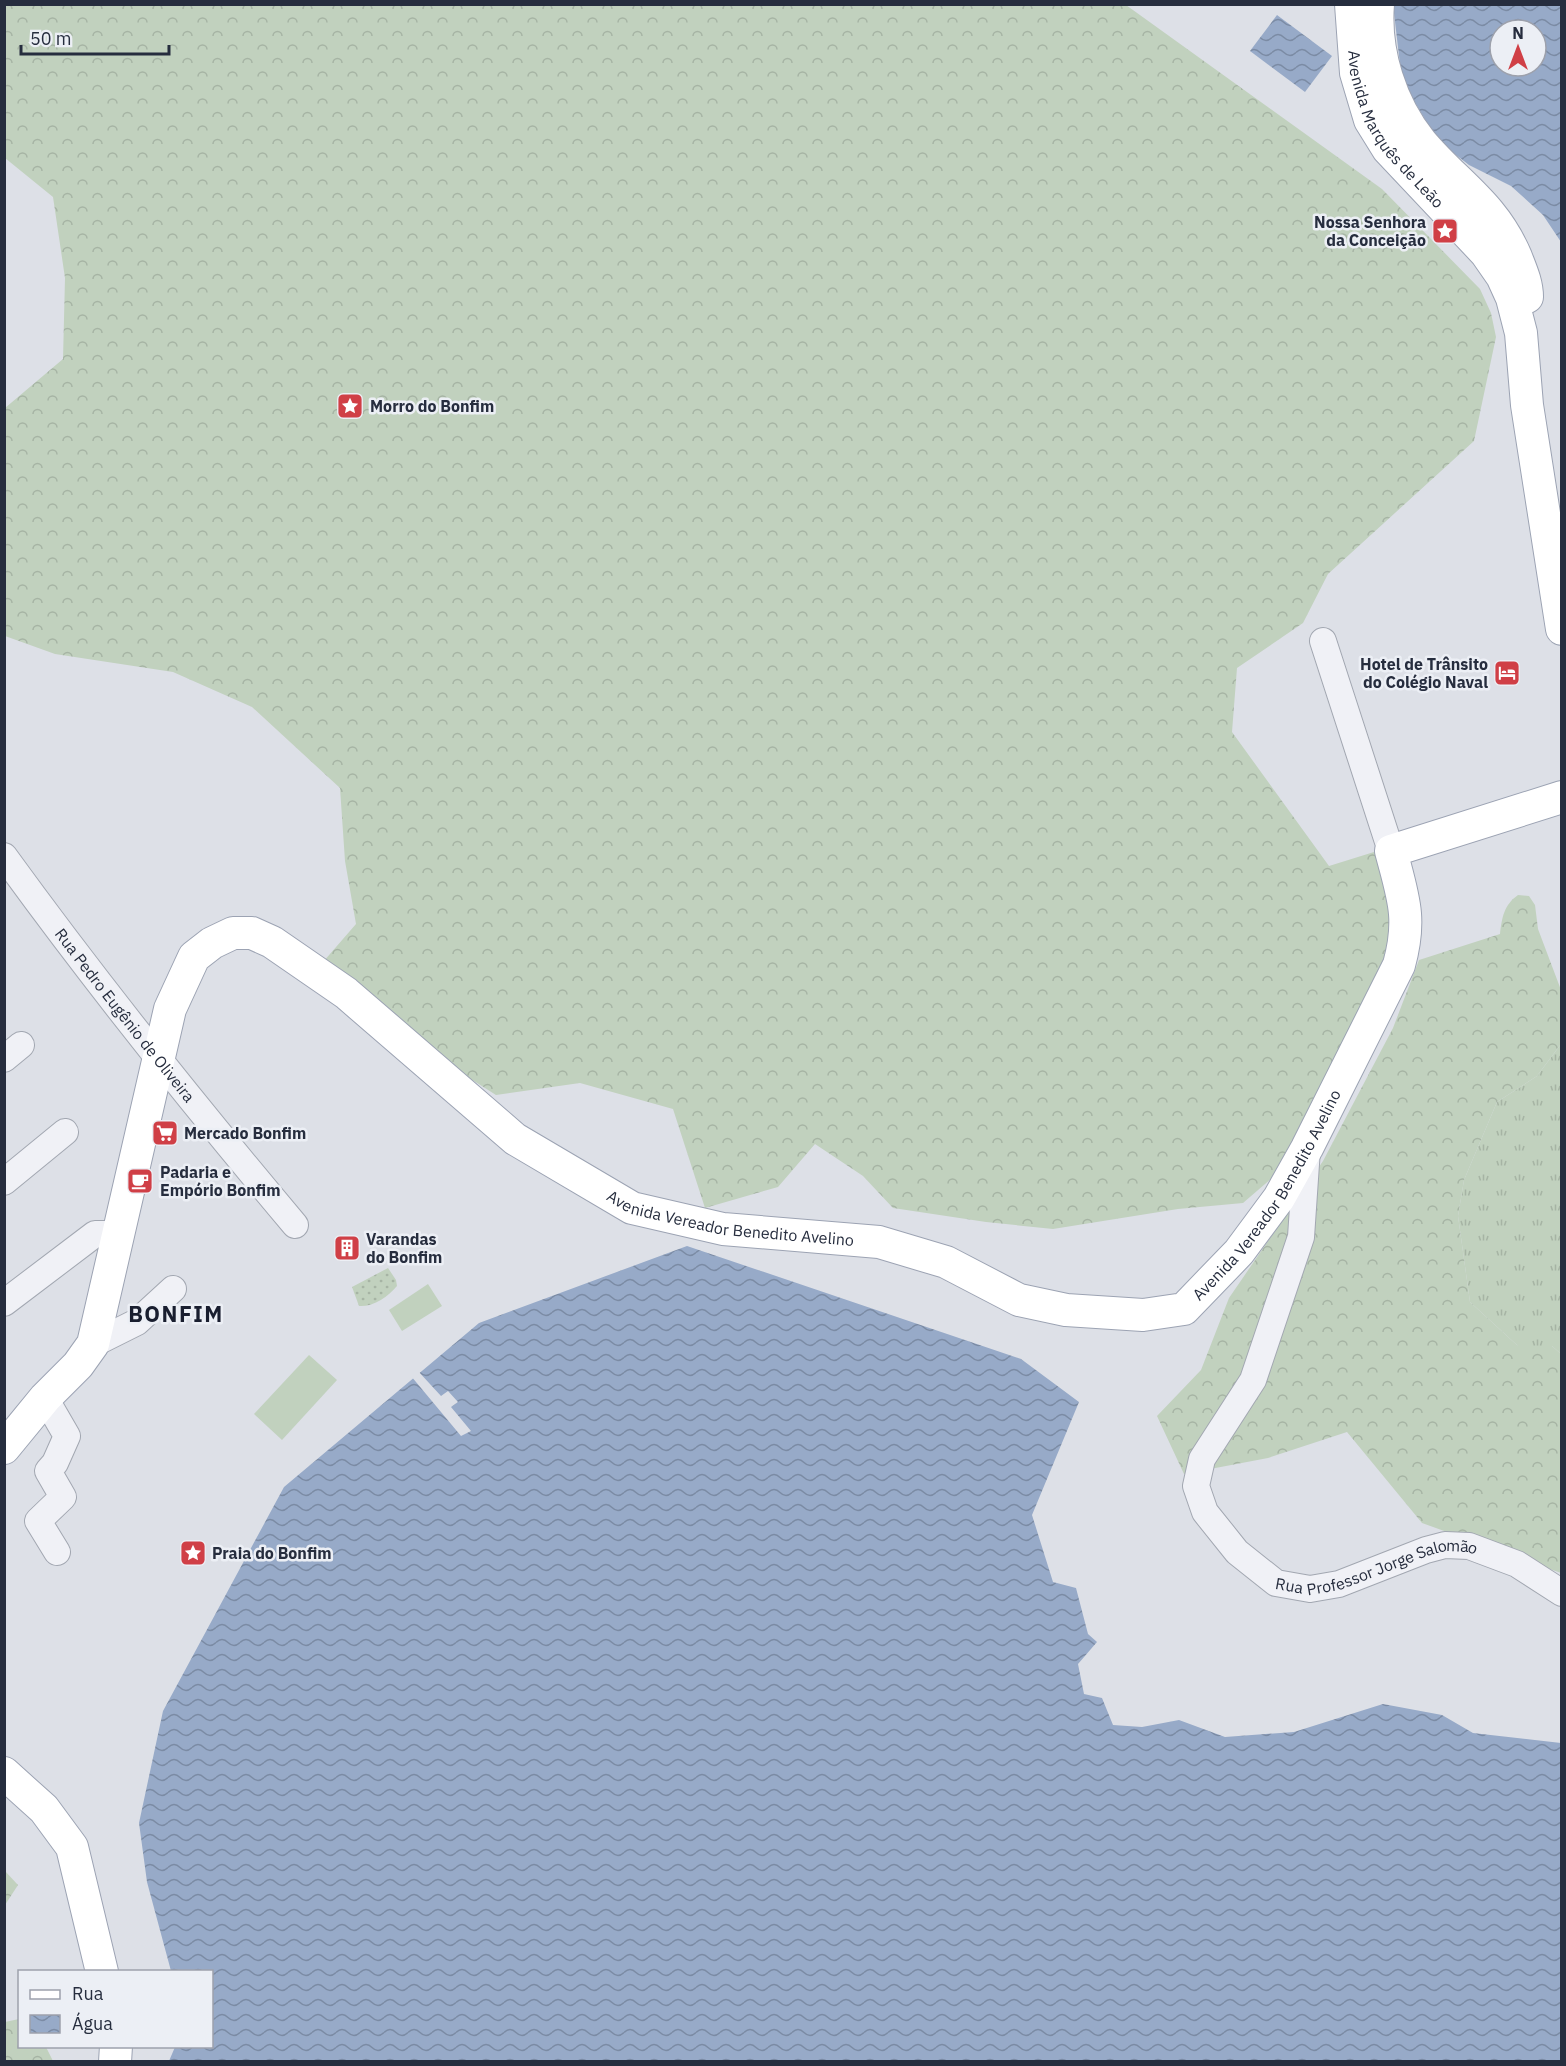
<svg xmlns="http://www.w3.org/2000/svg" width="1566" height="2066" font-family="'IBM Plex Sans',sans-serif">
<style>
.grass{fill:url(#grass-tufts)}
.forest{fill:url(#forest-crowns)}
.park{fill:url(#park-dots)}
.pitch{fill:#c1d1be}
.water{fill:url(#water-waves);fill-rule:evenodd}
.pier{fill:#dde0e7}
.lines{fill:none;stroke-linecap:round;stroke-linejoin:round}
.minor-casing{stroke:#a2a7b1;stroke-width:28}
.major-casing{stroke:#9ca3b3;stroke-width:34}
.minor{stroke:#f0f1f6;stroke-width:26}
.major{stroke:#fff;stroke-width:32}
.labels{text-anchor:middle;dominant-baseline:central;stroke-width:5;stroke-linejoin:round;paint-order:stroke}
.street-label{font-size:16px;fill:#262d3e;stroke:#eceff5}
.poi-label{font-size:16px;font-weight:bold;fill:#262d3e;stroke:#eceff5;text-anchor:start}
.district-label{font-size:22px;font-weight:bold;letter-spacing:1.5px;fill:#191e2f;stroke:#eceff5}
</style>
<defs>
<pattern id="grass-tufts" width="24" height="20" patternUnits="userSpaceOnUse" patternTransform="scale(1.5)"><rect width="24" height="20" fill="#c1d1be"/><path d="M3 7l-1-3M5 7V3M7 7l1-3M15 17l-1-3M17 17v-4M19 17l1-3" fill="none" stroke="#a6b4a4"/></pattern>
<pattern id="forest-crowns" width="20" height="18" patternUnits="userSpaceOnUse" patternTransform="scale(1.5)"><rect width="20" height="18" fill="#c1d1be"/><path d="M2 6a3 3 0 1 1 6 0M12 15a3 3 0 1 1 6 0" fill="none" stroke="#a6b4a4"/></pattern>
<pattern id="park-dots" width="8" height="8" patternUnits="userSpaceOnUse" patternTransform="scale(1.5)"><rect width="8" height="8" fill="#c1d1be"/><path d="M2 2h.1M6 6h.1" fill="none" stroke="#a6b4a4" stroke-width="1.8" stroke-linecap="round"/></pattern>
<pattern id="water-waves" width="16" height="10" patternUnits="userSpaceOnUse" patternTransform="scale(1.5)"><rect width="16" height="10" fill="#97aac8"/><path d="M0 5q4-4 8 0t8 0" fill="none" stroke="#7b8ba4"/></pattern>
</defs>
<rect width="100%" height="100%" fill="#dde0e7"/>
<polygon class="grass" points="1561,1044 1561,1354 1552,1346 1518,1346 1470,1302 1458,1216 1464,1180 1497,1102 1537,1076"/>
<g class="forest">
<polygon points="5,5 1126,5 1382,189 1480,289 1491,313 1496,337 1474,441 1328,574 1303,623 1237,668 1232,732 1329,866 1390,847 1406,908 1307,1148 1243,1203 1178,1209 1053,1229 986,1222 893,1208 863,1176 815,1144 778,1187 705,1208 673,1109 580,1083 496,1095 310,977 356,924 345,861 340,788 252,707 173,672 55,654 5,636 5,408 63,359 65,278 53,197 5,158"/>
<path d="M1518 895 1529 896 1535 905 1538 929 1561 990V1044L1537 1076 1497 1102 1464 1180 1458 1216 1470 1302 1518 1346H1552L1561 1354V1573L1422 1523 1347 1432 1268 1458 1184 1474 1157 1416 1201 1370 1229 1298 1323 1161 1393 1028 1419 960 1500 934C1502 917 1504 905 1518 895Z"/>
<polygon points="5,1871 18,1885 5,1905"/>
<polygon points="19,2019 20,2046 46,2047 53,2061 5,2061 5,2022"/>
</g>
<path class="park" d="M388 1268 396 1280 397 1286C388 1297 373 1307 359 1306L352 1287Z"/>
<g class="pitch">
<polygon points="428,1284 442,1306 402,1331 389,1310"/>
<polygon points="309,1355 337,1380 282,1440 254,1414"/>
</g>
<g class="water">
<path d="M1393 5H1561V242L1543 215 1511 186 1469 165 1447 148 1429 126 1402 81ZM1500 30H1536V66H1500Z"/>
<polygon points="1277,15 1332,56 1305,92 1250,51"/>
<polygon points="687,1246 1021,1359 1079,1402 1032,1515 1053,1582 1076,1588 1088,1634 1097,1642 1078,1664 1084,1694 1102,1698 1113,1725 1142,1727 1179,1720 1225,1737 1294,1732 1383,1704 1442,1715 1473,1733 1561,1743 1561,2061 169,2061 175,2047 212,2046 212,1972 171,1971 147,1882 139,1823 163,1711 284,1487 479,1323"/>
</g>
<polygon class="pier" points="418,1371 441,1396 448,1391 458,1402 451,1407 471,1431 461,1436 411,1376"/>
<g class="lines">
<defs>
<g id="minor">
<polyline points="1323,641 1391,851"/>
<path id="s1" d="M4 856C96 983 194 1105 295 1225"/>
<polyline points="4,1059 21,1045"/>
<path id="s2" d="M1307 1149 1301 1237 1253 1380 1202 1459 1196 1486 1205 1512 1237 1552 1276 1583 1310 1589 1339 1584 1426 1550 1445 1545 1469 1546 1517 1564 1562 1593"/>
<polyline points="4,1182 65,1132"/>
<polyline points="4,1303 95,1234 119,1234"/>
<polyline points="93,1344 137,1322 173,1289"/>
<polyline points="45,1398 67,1436 55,1463 48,1471 63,1497 38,1521 57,1552"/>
</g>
<g id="major">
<path id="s3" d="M1351 4 1356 73 1370 120 1388 149 1486 253 1502 276 1512 298 1521 333 1527 405 1562 629"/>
<path d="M1378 4C1374 52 1391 105 1421 142 1456 184 1493 203 1516 257 1521 270 1527 283 1527 297"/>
<path id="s4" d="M4 1448 45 1398 78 1365 93 1344 170 1009 194 957 212 943 233 933H252L272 942 346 993 515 1139 632 1208 723 1229 879 1242 946 1262 1019 1300 1066 1310 1143 1315 1184 1309 1239 1252 1279 1198 1307 1148 1399 965C1412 918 1403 897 1391 851L1562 797"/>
<polyline points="4,1773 44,1809 72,1847 102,1972"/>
<polyline points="115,2062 116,2046"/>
</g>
</defs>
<use href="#minor" class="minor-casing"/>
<use href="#major" class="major-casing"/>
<use href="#minor" class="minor"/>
<use href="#major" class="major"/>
</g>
<defs>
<symbol id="sight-square" viewBox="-11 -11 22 22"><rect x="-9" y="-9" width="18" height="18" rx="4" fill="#d03f46" stroke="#eceff5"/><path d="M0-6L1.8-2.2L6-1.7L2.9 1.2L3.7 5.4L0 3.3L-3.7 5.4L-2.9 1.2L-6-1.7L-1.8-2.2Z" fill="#fff"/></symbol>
<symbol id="hotel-square" viewBox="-11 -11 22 22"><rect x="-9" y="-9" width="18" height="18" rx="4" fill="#d03f46" stroke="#eceff5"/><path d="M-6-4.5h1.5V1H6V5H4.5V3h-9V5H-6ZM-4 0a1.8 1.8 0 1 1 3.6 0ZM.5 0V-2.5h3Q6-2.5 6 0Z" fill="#fff"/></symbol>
<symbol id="supermarket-square" viewBox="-11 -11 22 22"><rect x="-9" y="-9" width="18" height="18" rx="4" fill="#d03f46" stroke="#eceff5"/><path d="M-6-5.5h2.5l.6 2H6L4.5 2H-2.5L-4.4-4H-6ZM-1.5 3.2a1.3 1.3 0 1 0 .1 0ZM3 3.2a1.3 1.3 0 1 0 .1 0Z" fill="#fff"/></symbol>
<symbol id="cafe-square" viewBox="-11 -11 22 22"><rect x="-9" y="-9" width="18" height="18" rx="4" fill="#d03f46" stroke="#eceff5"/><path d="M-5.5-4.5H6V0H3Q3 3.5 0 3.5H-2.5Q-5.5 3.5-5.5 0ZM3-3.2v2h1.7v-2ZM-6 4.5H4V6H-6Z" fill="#fff"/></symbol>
<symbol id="building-square" viewBox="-11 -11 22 22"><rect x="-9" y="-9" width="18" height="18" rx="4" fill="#d03f46" stroke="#eceff5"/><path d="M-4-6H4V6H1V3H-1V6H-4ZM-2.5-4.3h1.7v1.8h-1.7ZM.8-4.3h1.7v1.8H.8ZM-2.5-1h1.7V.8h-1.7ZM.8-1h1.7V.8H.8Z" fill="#fff"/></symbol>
</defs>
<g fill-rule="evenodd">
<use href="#sight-square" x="1430" y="216" width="30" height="30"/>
<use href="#sight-square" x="335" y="391" width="30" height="30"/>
<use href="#hotel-square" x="1492" y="658" width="30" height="30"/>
<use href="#supermarket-square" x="150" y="1118" width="30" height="30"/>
<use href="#cafe-square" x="125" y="1166" width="30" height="30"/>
<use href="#building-square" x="332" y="1233" width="30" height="30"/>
<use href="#sight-square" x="178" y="1538" width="30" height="30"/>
</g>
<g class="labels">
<g class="street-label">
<text stroke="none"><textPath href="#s3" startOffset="138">Avenida Marquês de Leão</textPath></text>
<text stroke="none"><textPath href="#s1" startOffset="200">Rua Pedro Eugênio de Oliveira</textPath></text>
<text stroke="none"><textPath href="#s4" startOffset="1785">Avenida Vereador Benedito Avelino</textPath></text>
<text stroke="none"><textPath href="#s4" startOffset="1173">Avenida Vereador Benedito Avelino</textPath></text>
<text stroke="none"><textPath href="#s2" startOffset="594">Rua Professor Jorge Salomão</textPath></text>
</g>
<g class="poi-label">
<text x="1426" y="222" text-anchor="end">Nossa Senhora<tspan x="1426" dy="18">da Conceição</tspan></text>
<text x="370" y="406">Morro do Bonfim</text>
<text x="1488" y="664" text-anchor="end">Hotel de Trânsito<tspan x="1488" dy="18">do Colégio Naval</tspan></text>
<text x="184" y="1133">Mercado Bonfim</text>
<text x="160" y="1172">Padaria e<tspan x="160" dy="18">Empório Bonfim</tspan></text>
<text x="366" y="1239">Varandas<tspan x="366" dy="18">do Bonfim</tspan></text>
<text x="212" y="1553">Praia do Bonfim</text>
</g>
<g class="district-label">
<text x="176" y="1313">BONFIM</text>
</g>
</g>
<rect width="1566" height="2066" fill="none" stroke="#262d3e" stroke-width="12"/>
<rect x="18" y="1970" width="195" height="78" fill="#eceff5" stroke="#9da1ac" stroke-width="1.5"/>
<rect x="30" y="1990" width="30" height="9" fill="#ffffff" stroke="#9da1ac" stroke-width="1.5"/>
<text x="72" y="2000" font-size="18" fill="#262d3e">Rua</text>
<rect x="30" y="2015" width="30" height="18" fill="url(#water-waves)" stroke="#9da1ac" stroke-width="1.5"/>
<text x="72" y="2030" font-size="18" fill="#262d3e">Água</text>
<g transform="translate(1518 48)"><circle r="28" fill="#eceff5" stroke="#9da1ac" stroke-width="1.5"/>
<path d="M0-4.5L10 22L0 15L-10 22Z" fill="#d03f46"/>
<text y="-9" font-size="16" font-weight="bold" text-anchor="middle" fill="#262d3e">N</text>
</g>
<path d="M21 45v9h148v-9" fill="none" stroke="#262d3e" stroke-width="3"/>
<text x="30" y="45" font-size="18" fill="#262d3e" stroke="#eceff5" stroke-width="4.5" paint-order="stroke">50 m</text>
</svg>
